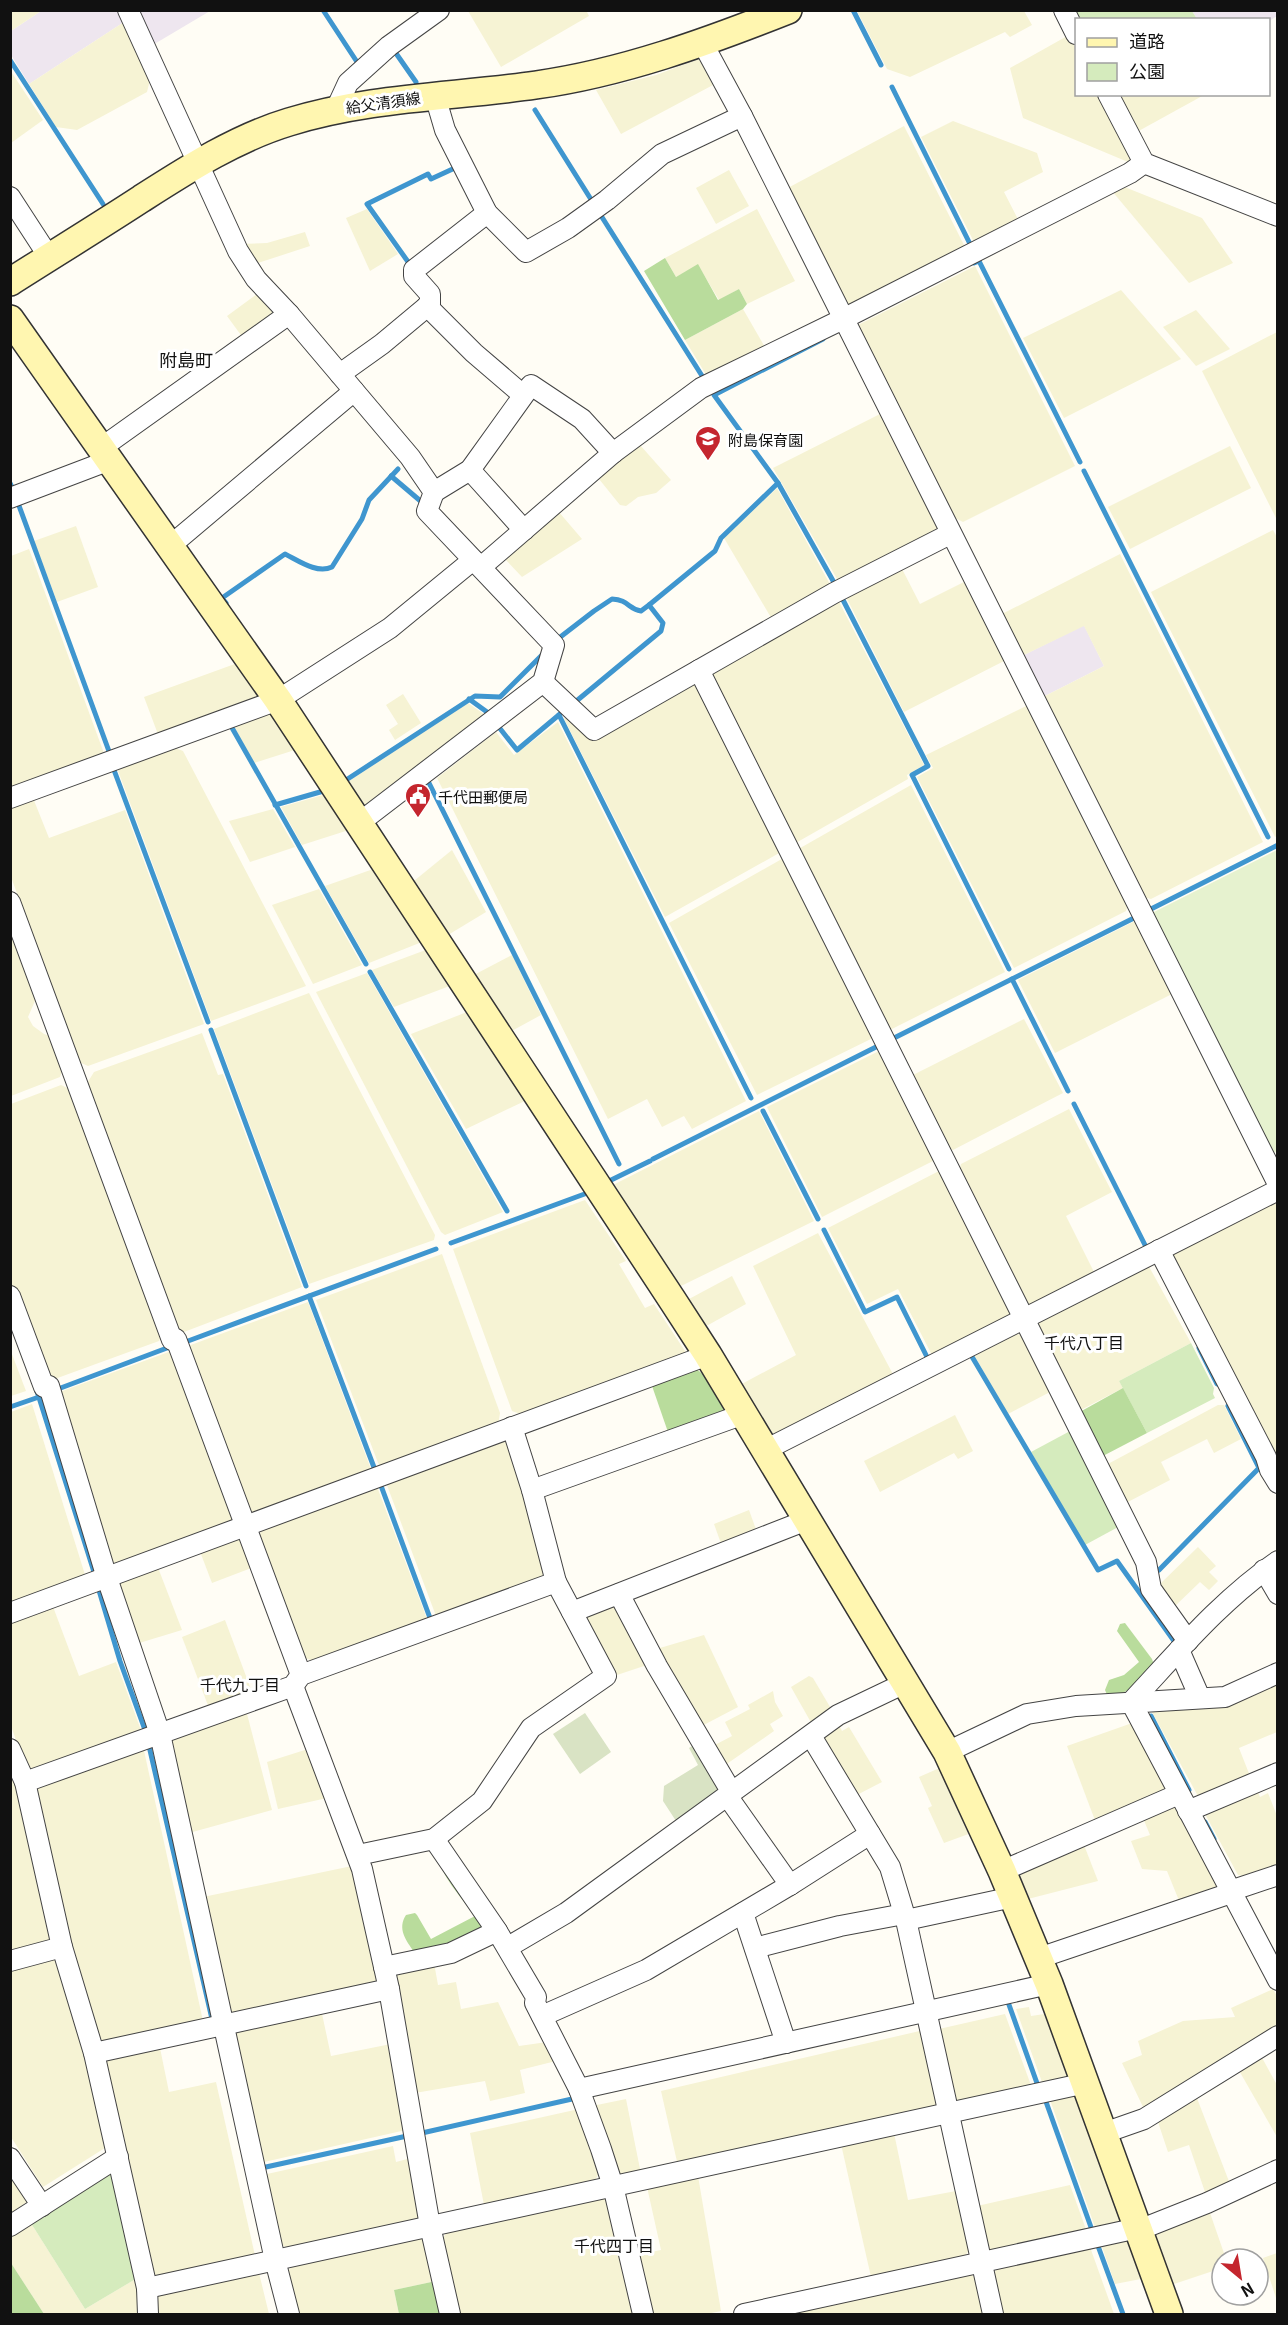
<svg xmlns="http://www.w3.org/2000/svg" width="1288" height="2325" font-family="Georgia,'Noto Sans JP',serif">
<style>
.industrial{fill:#eee6ef}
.farmland{fill:#f6f3d4}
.green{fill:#d5ebbd}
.forest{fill:#b9dc9c}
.cemetery{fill:#d9e3c4}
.pitch{fill:#e6f2cf}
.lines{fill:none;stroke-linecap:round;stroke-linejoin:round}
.stream{stroke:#3f96cf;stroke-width:5}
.street-casing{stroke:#444;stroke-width:22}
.secondary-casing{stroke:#333;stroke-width:30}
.street{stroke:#fff;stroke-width:20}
.secondary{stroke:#fff6b0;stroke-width:27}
.labels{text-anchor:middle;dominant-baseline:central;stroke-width:6;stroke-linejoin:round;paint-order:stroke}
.street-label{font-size:15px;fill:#111;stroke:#fff}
.poi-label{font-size:15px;fill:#111;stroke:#fff;text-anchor:start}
.neighbourhood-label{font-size:16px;fill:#111;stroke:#fff}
.quarter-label{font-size:18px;fill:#111;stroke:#fff}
</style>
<rect width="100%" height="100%" fill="#fffdf5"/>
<g class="industrial">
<polygon points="41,11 119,11 124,22 29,84 11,55 11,31"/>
<polygon points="135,11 210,11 151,46"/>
<polygon points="1192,11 1277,11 1277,16 1269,21 1197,19"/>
<polygon points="1084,625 1104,666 1043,697 1022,656"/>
</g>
<g class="farmland">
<polygon points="11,10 41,10 41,11 11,31"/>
<polygon points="586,10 589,16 501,67 468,11"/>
<polygon points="857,11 1024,11 1032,25 1010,37 1005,32 910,77 887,69"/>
<polygon points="124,22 150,80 147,92 77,130 56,127 29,84"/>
<polygon points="1069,35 1076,49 1076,94 1100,95 1133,159 1128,162 1023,118 1010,68"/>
<polygon points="699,59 713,85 621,134 596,90 656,75"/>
<polygon points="10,70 43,120 11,143 10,143"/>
<polygon points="1115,95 1204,95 1135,133"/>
<polygon points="953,121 1037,153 1043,172 1004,192 1020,223 975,244 921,137"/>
<polygon points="904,126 966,249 854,306 847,304 784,190"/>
<polygon points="729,170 749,206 716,224 696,188"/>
<polygon points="1122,186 1202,218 1233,263 1189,283 1112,191"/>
<polygon points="367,209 398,254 370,271 346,218"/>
<polygon points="757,209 795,281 747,304 739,289 719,300 698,265 676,277 665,258"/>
<polygon points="305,232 310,246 252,265 239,244 267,243"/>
<polygon points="975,266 1075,466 963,522 955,518 858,325"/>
<polygon points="1121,290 1181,359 1064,418 1023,338"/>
<polygon points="261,291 282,311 246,342 227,316"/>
<polygon points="743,309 766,349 708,378 685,340"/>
<polygon points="1196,310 1230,349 1196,366 1163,327"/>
<polygon points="1277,332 1277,520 1202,371"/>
<polygon points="882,413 941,532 840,584 773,468"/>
<polygon points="640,445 671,480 656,493 638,497 626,506 620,505 599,479 599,474"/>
<polygon points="1230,446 1251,488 1130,549 1108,507"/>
<polygon points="777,488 832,588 773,621 724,538"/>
<polygon points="558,511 582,539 522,577 504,558"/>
<polygon points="76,526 98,587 57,602 34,541"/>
<polygon points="1273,530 1278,539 1278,835 1275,837 1151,592"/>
<polygon points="29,549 105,756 11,791 11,556"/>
<polygon points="1120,554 1263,842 1151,899 1143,897 1043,697 1104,666 1084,626 1022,656 1002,614"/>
<polygon points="900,565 920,604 966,581 1006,660 904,712 844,593"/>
<polygon points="837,598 924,765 907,775 908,779 794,844 709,672"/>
<polygon points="243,661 263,693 259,700 159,737 144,697"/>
<polygon points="694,680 781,852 665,917 564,719 569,715 595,737"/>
<polygon points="403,694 421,723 395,740 389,730 398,724 386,705"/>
<polygon points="468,703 488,717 362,814 343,785"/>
<polygon points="1028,705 1128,904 1126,911 1014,968 917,777 933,768 926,755"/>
<polygon points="267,712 278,716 298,749 254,763 233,724"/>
<polygon points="558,722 746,1101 692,1129 684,1116 662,1127 647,1099 608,1119 437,778 496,732 514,755"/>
<polygon points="173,747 183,751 306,986 211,1021 117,768"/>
<polygon points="911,785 1005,972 886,1032 795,851"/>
<polygon points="330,793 352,829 302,845 281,807"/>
<polygon points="33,798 49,838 125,810 204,1024 88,1066 79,1062 11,877 11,807"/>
<polygon points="273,809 295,847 250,862 229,821"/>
<polygon points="452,850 486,912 443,938 409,885"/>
<polygon points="787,856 879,1035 757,1095 669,923"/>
<polygon points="379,867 427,940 369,963 325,886"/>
<polygon points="319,889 362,965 313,984 272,905"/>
<polygon points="10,920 38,994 28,1017 33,1026 44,1034 53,1037 64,1066 60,1077 11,1096"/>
<polygon points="1137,920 1174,993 1055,1053 1018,980"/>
<polygon points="431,948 455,984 394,1007 372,970"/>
<polygon points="512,955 541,1015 506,1034 470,977"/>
<polygon points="367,973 503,1212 445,1235 441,1232 316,992"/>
<polygon points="309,993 435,1235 434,1240 309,1284 214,1029"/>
<polygon points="472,1010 529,1099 466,1129 411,1034"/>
<polygon points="1024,1019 1063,1093 953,1150 945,1147 909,1077"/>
<polygon points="202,1033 218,1075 223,1074 302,1287 184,1332 176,1328 86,1085 94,1072"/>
<polygon points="883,1049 935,1153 933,1161 822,1217 767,1107"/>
<polygon points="61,1085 74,1091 163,1333 159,1341 52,1380 45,1375 11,1283 11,1104"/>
<polygon points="1069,1109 1112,1192 1066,1216 1096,1276 1035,1307 1024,1304 958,1174 961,1164"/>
<polygon points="759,1111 814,1221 681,1286 670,1284 607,1188"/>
<polygon points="939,1171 945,1172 1013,1309 1010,1320 934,1359 898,1289 867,1304 828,1228"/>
<polygon points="585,1200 626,1261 619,1264 645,1308 654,1304 687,1354 523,1415 512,1411 453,1249"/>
<polygon points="1271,1202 1277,1204 1277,1454 1274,1456 1173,1264 1174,1251"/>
<polygon points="818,1233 895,1378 777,1436 767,1432 738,1386 796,1355 753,1266"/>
<polygon points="442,1254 500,1413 498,1425 380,1468 316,1300"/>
<polygon points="1147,1263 1191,1343 1119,1381 1123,1388 1077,1412 1035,1330 1040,1318"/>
<polygon points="732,1276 746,1304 701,1329 687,1306 689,1299"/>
<polygon points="308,1302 372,1472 258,1515 249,1511 188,1346"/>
<polygon points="1013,1333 1024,1336 1052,1391 1008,1414 973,1353"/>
<polygon points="10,1349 26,1391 11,1396 10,1396"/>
<polygon points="174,1350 235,1515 230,1525 119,1566 110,1561 57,1393"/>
<polygon points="32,1404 86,1578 11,1605 11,1412"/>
<polygon points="1218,1405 1224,1405 1241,1439 1214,1453 1207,1439 1161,1462 1170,1480 1126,1503 1106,1465"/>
<polygon points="955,1415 973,1451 958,1459 954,1453 880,1492 864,1461"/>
<polygon points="498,1438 508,1440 546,1568 541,1579 436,1616 385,1480"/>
<polygon points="376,1484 427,1619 313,1661 303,1657 259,1536 264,1526"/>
<polygon points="749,1510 758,1535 723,1549 714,1524"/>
<polygon points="234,1536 245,1541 254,1567 212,1583 199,1549"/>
<polygon points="1198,1547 1216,1566 1209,1572 1218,1581 1209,1590 1200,1582 1174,1607 1159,1585"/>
<polygon points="157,1565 182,1630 136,1644 117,1589 122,1578"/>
<polygon points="617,1599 650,1664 614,1676 580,1614"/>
<polygon points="52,1604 79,1676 116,1662 142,1733 34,1770 24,1763 11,1726 11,1619"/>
<polygon points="225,1620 252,1692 209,1708 182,1637"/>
<polygon points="704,1635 738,1707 698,1728 653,1650"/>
<polygon points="809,1676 813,1678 833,1712 813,1726 791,1687"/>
<polygon points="1275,1682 1277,1688 1277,1732 1239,1748 1250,1776 1199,1798 1151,1710"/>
<polygon points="773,1691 775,1702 783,1716 770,1724 774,1731 721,1768 709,1748 732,1736 725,1722 750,1709 748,1705"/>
<polygon points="246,1710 272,1810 189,1833 170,1747 175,1737"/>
<polygon points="1135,1722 1167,1784 1164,1792 1096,1823 1067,1746"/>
<polygon points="838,1723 842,1731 849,1727 882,1782 853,1797 818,1742"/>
<polygon points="143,1746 203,2021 106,2042 95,2036 70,1945 35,1793 40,1785"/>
<polygon points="308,1749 327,1798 278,1809 267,1762"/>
<polygon points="944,1766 974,1832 944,1843 928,1808 932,1806 919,1777"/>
<polygon points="10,1771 21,1789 53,1933 48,1946 16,1954 10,1945"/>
<polygon points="1257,1790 1260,1797 1268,1793 1277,1816 1277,1865 1243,1876 1238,1875 1205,1814"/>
<polygon points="1171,1804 1179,1808 1219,1883 1215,1892 1180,1903 1167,1871 1142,1869 1131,1841 1150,1835 1143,1818"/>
<polygon points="1084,1845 1098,1881 1024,1900 1017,1883 1022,1872"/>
<polygon points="352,1866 379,1976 371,1987 237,2016 228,2012 203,1897"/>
<polygon points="59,1957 108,2146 43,2187 11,2137 11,1968"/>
<polygon points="434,1963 438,1985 456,1982 461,2009 498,2002 519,2046 547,2042 556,2061 520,2070 525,2093 490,2101 485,2081 415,2093 393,1976 396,1970"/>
<polygon points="1273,1989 1277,1996 1277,2027 1144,2109 1122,2063 1142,2055 1138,2041 1183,2021 1235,2017 1231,2008"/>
<polygon points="1029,2007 1031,2016 1051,2013 1073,2072 1068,2079 1043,2085 1016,2009"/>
<polygon points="321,2009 331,2056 391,2044 406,2130 264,2162 233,2036 238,2028"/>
<polygon points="1005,2014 1032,2088 964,2104 952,2096 939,2029"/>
<polygon points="924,2030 940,2103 933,2111 678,2166 661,2091"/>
<polygon points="160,2048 169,2092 216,2082 256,2260 160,2282 153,2274 103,2068 109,2058"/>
<polygon points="1260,2054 1277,2085 1277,2137 1237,2067"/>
<polygon points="1073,2093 1082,2096 1125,2215 1119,2225 1096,2230 1049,2097"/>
<polygon points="1195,2093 1230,2184 1206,2195 1189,2145 1168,2152 1157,2119"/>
<polygon points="626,2099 641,2174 625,2177 617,2173 592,2106"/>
<polygon points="579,2109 601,2170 595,2180 484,2205 470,2133"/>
<polygon points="894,2133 908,2200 956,2191 970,2249 964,2257 871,2277 841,2144"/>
<polygon points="393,2146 396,2162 411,2158 422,2212 415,2222 290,2250 281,2244 267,2174"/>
<polygon points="10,2168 29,2196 27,2202 11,2213"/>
<polygon points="698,2176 721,2311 707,2314 649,2314 636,2255 661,2250 647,2187"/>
<polygon points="1070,2185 1087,2232 994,2251 985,2247 977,2206"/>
<polygon points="600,2195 610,2202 634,2314 458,2314 442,2240 448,2230"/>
<polygon points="1209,2210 1226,2259 1222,2259 1222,2268 1168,2286 1151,2240 1156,2230"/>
<polygon points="29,2220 85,2309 139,2277 141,2314 44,2314 11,2263 11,2232"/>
<polygon points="419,2237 427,2244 436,2281 394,2290 399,2314 295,2314 285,2276 292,2266"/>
<polygon points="1124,2238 1135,2245 1146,2278 1115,2284 1101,2244"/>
<polygon points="1090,2247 1114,2314 1000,2314 991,2278 998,2267"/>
<polygon points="1277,2253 1278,2253 1277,2301 1263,2258"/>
<polygon points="967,2272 976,2278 984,2314 775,2314"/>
<polygon points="259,2273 269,2314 154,2314 152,2292 202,2287"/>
</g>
<g class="green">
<polygon points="1071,11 1192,11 1197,19 1076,20"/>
<polygon points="1191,1343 1214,1388 1213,1394 1215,1398 1147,1433 1119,1381"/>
<polygon points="1072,1430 1120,1526 1085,1545 1031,1452"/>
<polygon points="106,2169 114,2174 139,2277 85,2309 29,2220"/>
</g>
<g class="forest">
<polygon points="665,258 676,277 698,264 718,300 739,289 747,304 743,309 685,340 644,271"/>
<path d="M693 1367C708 1376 725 1396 727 1414L669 1435 651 1383Z"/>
<polygon points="1123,1388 1147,1433 1101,1457 1078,1413"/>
<path d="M1125 1623 1152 1659 1154 1665C1139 1681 1130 1694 1108 1697L1105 1690 1109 1680 1124 1675 1139 1662 1117 1631 1120 1624Z"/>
<path d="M441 1862 488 1926 453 1946 414 1952C406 1940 397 1929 406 1915L415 1913 417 1915 431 1939 475 1916C466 1903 440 1875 441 1862Z"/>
<polygon points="11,2263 44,2314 11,2314"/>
<polygon points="436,2281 443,2314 399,2314 394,2290"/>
</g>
<g class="cemetery">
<polygon points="585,1713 611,1752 580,1774 553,1734"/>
<polygon points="697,1743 726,1788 678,1824 663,1801 664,1786 698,1765 689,1748"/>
</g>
<polygon class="pitch" points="1277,850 1277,1151 1273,1153 1152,913"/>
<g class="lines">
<g class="stream">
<polyline points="323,10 359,65"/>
<polyline points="853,10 881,65"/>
<polyline points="393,49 416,82"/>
<polyline points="10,60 103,204"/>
<polyline points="892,87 972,248"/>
<polyline points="535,110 592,201"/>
<polyline points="600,214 704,379"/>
<polyline points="974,263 979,261 1080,462"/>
<polyline points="411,266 367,204 428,174 431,179 457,167 456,165"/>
<polyline points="1084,471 1268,837"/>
<polyline points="391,476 424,504"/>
<polyline points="10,483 13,489"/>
<polyline points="778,483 836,586"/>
<polyline points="18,503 110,754"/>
<polyline points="841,596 928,766 912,775 1009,969"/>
<path d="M226 603 222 598 285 554C299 561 317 574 332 567L362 519 369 500 398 469"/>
<path d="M559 638 594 611 612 599C629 600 628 609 641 611L649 605 715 551 721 538 778 483 714 395 823 339"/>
<polyline points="469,699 487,712"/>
<polyline points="574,703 661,631 663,623 649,605"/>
<polyline points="559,715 751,1098"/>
<polyline points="231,726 366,964"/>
<polyline points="496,727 498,726 517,750 560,714"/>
<polyline points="114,770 208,1022"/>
<polyline points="342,779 343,782 475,696 500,697 545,652"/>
<polyline points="428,781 619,1164"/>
<polyline points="275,805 327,790"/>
<polyline points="1151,909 1278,845"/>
<polyline points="370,972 507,1211"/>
<polyline points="1012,979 1068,1091"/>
<polyline points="211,1030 306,1286"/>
<polyline points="892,1039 1134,918"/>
<polyline points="1074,1104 1146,1247"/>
<polyline points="763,1111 818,1219"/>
<polyline points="653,1159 880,1045"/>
<polyline points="605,1183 650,1161"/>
<polyline points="824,1230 865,1312 897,1297 928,1359"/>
<polyline points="451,1243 590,1192"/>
<polyline points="309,1296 375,1470"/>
<polyline points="188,1341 436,1249"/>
<polyline points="1199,1348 1217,1384"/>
<polyline points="971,1355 1098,1570 1117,1561 1174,1641"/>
<polyline points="36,1388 94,1572"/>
<polyline points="58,1389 167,1348"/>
<polyline points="10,1407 39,1397"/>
<polyline points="380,1483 430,1618"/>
<polyline points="1159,1570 1259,1468 1228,1406"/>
<polyline points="98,1587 120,1661 145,1730"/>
<polyline points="1151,1716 1189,1790"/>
<polyline points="149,1746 212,2019"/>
<polyline points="1205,1822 1214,1839"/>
<polyline points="1008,2002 1038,2086"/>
<polyline points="1045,2099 1092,2230"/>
<polyline points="422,2133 572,2099"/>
<polyline points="266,2167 407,2136"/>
<polyline points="1098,2246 1123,2314"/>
</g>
<defs>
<g id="street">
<polyline points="128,10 238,251 256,279 289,314 410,457 434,492 427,511 554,645 543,682 359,823"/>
<polyline points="1064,10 1076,34"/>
<polyline points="702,42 742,116 1278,1184"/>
<polyline points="1108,94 1144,163 1278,216"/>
<polyline points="435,96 445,130 487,213 526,252 568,228 607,200 662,154 742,116"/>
<polyline points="336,109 348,83 389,46 439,10"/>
<polyline points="10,197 49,257"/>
<polyline points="427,306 474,353 523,395"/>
<polyline points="340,374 382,344 430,304 430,294 414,276 414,270 487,213"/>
<polyline points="101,448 289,314"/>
<polyline points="470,470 524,530"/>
<polyline points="434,492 470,470 531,385 582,419 613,453"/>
<polyline points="10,498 110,460"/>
<polyline points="170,546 354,391"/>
<polyline points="481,567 613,453 701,388 843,319 1130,173 1144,163"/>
<polyline points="699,670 1146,1562 1151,1589 1188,1641"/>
<polyline points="543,682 594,730 834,593 950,534"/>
<polyline points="10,798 278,700 390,628 473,560"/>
<polyline points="10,902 172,1340"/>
<polyline points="1159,1250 1266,1457 1270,1470 1278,1483"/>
<polyline points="10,1296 44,1387"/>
<polyline points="176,1339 301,1675"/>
<polyline points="49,1386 107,1578 160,1734 275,2260 289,2314"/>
<polyline points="512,1427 532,1490 556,1582"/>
<polyline points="765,1450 1278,1190"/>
<polyline points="532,1490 744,1414"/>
<polyline points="1264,1570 1278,1594"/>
<polyline points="619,1594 657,1666 732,1793"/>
<polyline points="572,1612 807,1520"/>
<polyline points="10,1613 708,1355"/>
<polyline points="1179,1650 1200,1698"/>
<polyline points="293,1686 362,1869 389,1989 430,2226 450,2314"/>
<polyline points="1131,1702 1278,1980"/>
<path d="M1131 1702C1177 1653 1222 1599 1278 1561"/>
<polyline points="811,1736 890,1867 906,1920 993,2314"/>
<polyline points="10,1749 25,1782 62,1947 94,2053 147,2288 148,2314"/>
<polyline points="947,1752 1027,1714 1076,1706 1225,1697 1278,1673"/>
<polyline points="25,1782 293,1686 301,1675 556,1582 606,1676 531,1728 482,1801 434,1839 358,1855"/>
<polyline points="728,1797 790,1885"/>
<polyline points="1188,1811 1278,1773"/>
<polyline points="434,1839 497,1931"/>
<polyline points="1002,1871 1179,1794"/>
<polyline points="1230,1891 1278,1875"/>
<polyline points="743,1913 786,2043"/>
<polyline points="906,1920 1013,1897"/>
<polyline points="508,1947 566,1913 838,1715 905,1683"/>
<polyline points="755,1948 840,1926 904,1914"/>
<polyline points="1039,1958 1231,1893"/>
<polyline points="10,1961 62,1947"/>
<polyline points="384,1967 451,1953 497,1931 536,1997 535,2003 579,2089 601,2149 613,2186 643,2314"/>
<polyline points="542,2016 646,1970 790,1885 870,1834"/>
<polyline points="94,2053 389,1989"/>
<polyline points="579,2089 1049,1984"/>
<polyline points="1104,2133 1144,2119 1278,2036"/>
<polyline points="10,2158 42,2206"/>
<polyline points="10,2226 118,2157"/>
<polyline points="1139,2230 1207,2203 1278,2170"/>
<polyline points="147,2288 1086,2083"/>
<polyline points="744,2314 1138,2228"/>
</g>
<g id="secondary">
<path d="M10 282C54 254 98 227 141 199 188 169 236 138 289 122 370 97 453 97 536 85 622 73 707 42 788 10"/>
<polyline points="10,319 278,700 673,1301 708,1355 947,1752 1002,1871 1049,1984 1169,2314"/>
</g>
</defs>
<use href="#street" class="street-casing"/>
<use href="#secondary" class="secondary-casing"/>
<use href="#street" class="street"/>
<use href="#secondary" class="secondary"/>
</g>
<defs>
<symbol id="school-pin" viewBox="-11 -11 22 30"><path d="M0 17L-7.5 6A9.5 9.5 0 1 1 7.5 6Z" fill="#c4262e" stroke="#fff"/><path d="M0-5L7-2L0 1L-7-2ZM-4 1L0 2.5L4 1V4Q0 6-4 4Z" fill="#fff"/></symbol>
<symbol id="civic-pin" viewBox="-11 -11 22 30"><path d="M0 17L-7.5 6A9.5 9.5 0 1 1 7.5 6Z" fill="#c4262e" stroke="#fff"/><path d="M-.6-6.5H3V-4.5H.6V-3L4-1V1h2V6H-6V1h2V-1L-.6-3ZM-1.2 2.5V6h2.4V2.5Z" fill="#fff"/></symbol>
</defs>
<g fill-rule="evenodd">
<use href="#school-pin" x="693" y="424" width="30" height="40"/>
<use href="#civic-pin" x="403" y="781" width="30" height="40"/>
</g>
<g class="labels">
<g class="street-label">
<text transform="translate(383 102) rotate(-8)">給父清須線</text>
</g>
<g class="poi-label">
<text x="728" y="439">附島保育園</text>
<text x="438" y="796">千代田郵便局</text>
</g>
<g class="neighbourhood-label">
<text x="1084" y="1342">千代八丁目</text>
<text x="240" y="1684">千代九丁目</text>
<text x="614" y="2245">千代四丁目</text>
</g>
<g class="quarter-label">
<text x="186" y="359">附島町</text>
</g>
</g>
<rect width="1288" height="2325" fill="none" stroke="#111111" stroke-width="24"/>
<rect x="1075" y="18" width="195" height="78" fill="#ffffff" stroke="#a0a0a0" stroke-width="1.5"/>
<rect x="1087" y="38" width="30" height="9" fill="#fff6b0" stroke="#a0a0a0" stroke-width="1.5"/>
<text x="1129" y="48" font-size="18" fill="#111111">道路</text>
<rect x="1087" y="63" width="30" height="18" fill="#d5ebbd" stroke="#a0a0a0" stroke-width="1.5"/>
<text x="1129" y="78" font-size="18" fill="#111111">公園</text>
<g transform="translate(1240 2277) rotate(150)"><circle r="28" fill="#ffffff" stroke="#a0a0a0" stroke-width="1.5"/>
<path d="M0-4.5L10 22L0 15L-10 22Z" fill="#c4262e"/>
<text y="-9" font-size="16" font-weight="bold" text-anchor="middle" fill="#111111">N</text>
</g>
</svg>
